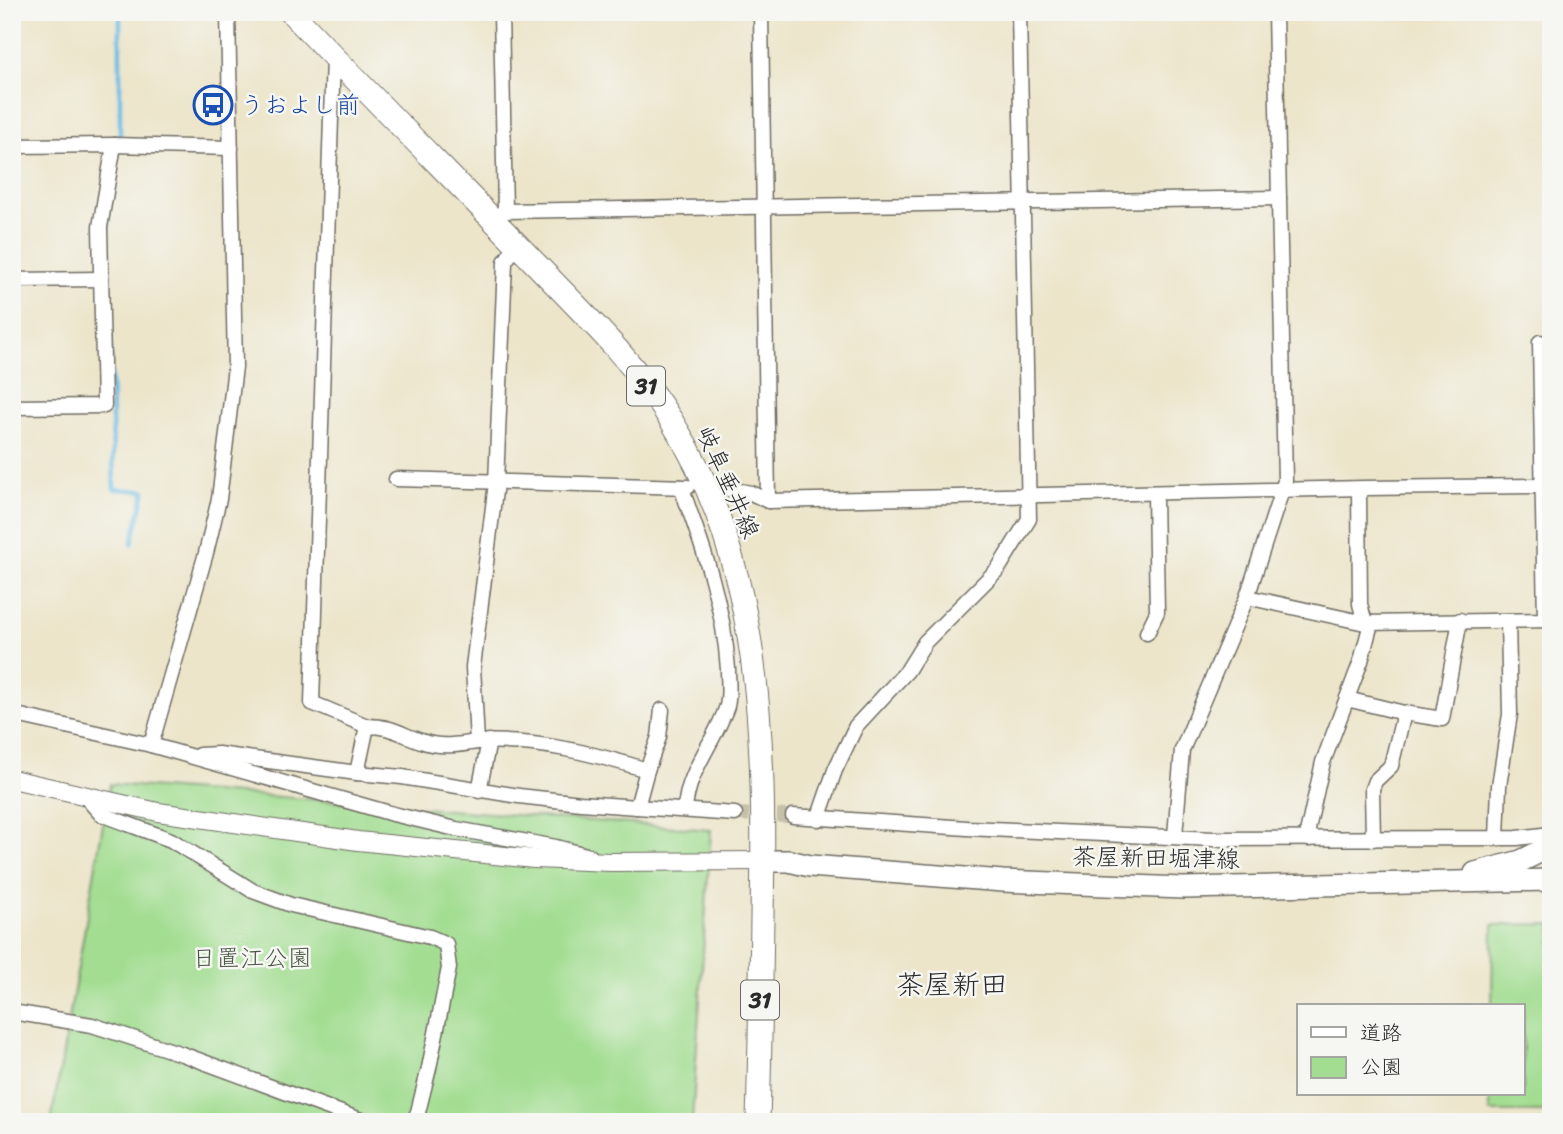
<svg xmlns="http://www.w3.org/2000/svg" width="1563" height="1134" font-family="Sriracha,'Klee One',sans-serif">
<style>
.green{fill:#a2dd91;stroke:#66845e;stroke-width:2}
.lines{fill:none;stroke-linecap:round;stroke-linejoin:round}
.stream{stroke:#68bae3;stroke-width:4.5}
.minor-tunnel{stroke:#c5c0aa;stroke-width:14;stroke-dasharray:14 7;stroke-linecap:butt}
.minor-casing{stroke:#6f6c63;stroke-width:17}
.tertiary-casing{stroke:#6f6c63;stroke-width:20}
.secondary-casing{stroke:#6f6c63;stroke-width:24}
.primary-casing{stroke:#6f6c63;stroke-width:25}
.minor{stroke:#fff;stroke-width:14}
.tertiary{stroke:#fff;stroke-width:18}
.secondary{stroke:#fff;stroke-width:21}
.primary{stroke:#fff;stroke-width:23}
.labels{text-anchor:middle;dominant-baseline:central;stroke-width:5;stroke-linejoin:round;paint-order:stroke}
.shield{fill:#f6f6f2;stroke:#686867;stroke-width:2}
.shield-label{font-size:23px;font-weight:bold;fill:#2b2b2b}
.transit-label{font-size:24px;fill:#164399;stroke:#f6f6f2;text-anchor:start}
.street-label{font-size:24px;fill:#2b2b2b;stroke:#f6f6f2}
.park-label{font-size:24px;fill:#495844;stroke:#f6f6f2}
.quarter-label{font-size:28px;fill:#2b2b2b;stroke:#f6f6f2}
</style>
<rect width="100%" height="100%" fill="#f6f6f2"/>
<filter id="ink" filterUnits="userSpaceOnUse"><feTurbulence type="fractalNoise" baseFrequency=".0143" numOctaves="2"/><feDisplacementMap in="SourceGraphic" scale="14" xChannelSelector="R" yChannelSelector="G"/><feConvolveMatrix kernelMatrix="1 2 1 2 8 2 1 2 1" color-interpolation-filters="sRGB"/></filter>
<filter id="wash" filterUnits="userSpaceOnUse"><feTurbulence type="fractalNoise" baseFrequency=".00686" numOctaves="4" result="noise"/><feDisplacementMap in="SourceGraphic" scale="28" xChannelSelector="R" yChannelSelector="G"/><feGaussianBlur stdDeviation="1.57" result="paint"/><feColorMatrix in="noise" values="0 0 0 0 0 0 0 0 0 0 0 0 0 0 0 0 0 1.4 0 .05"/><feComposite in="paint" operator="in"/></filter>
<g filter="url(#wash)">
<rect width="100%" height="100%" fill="#ece5ca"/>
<g class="green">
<polygon points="110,784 711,830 692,1122 51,1122"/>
<polygon points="1551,924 1551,1112 1490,1112 1490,1094 1523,1094 1523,1006 1492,1006 1493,925"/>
</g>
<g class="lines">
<g class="stream">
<polyline points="120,12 120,141"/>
<polyline points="109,215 107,229 114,489 145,491 132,544"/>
</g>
</g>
</g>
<g filter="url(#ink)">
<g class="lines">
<polyline class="minor-tunnel" points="735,814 793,816"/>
<defs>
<g id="minor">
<polyline points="761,12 768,501"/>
<polyline points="333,57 312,703 367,726"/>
<polyline points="12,146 114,145 231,148"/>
<polyline points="505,211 1279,198"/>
<polyline points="500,214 505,211 501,12"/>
<polyline points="12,280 101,279"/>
<polyline points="1540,342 1545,620"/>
<polyline points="12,407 104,406 100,227 114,145"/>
<polyline points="396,479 688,487"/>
<path d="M681 487C703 547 724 605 728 669 728 681 730 694 727 706 715 742 687 771 685 810"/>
<polyline points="729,489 751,493 768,501 1365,488 1542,486"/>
<polyline points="1359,489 1360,604 1365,623"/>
<polyline points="1247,597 1365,623 1551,620"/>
<polyline points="1147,633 1157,612 1155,494"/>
<polyline points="1347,699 1404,713 1442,719 1460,620"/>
<polyline points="12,714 151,745 393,814 456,829 556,847 590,856"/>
<path d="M477 742C535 739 592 753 647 770L637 807"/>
<polyline points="151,745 206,553 219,499 235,367 228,12"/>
<polyline points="199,755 218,754 357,773 402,777 519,796 581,803 735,814"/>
<polyline points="647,770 659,737 662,710"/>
<path d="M357 773 367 726C391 726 400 734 421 741 439 748 459 745 477 742L473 667 496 483 505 262 517 243"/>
<polyline points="479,791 489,741"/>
<polyline points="84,795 101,814 171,840 253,891 291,905 430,937 446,944 449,968 429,1068 418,1112 413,1122"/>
<polyline points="793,816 967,828 1214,839 1517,838 1551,834"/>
<polyline points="818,819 835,770 856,726 907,671 925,642 998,569 1029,519 1019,12"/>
<polyline points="1175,836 1182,750 1247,597 1285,481 1275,12"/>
<polyline points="1497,838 1499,786 1510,714 1508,621"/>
<polyline points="1309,839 1308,829 1323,762 1361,661 1371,623"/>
<polyline points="1373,839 1372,789 1375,781 1391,766 1404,713"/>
<polyline points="12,1012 92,1025 182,1054 366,1122"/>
</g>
<polyline id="tertiary" points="12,779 158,812 358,841 534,859 611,862 762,861"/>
<g id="secondary">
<polyline points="762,861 789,861 810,866 1003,881 1183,888 1551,880"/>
<polyline points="1475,873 1521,861 1551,846"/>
</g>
<path id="primary" d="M291 12C370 96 452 177 532 260 581 311 633 360 671 420 764 566 765 748 762 917 761 985 760 1053 758 1122"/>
</defs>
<use href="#minor" class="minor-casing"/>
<use href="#tertiary" class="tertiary-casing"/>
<use href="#secondary" class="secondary-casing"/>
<use href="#primary" class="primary-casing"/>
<use href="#minor" class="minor"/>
<use href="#tertiary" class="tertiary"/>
<use href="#secondary" class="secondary"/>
<use href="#primary" class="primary"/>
</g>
</g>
<defs>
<symbol id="bus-ring" viewBox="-11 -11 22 22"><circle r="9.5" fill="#f6f6f2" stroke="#1a4fb4" stroke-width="1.5"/><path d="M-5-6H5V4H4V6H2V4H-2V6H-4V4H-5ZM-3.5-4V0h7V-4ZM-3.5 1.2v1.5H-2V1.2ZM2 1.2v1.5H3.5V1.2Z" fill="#1a4fb4"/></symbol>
</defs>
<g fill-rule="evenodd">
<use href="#bus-ring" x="191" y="83" width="44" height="44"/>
</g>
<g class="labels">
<g class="shield">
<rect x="627" y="366.5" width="38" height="39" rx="5"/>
<rect x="741" y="980.5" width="38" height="39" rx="5"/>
</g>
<g class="shield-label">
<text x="646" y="386">31</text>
<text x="760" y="1000">31</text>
</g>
<g class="transit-label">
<text x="240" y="105">うおよし前</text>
</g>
<g class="street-label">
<text transform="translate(728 482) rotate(66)">岐阜垂井線</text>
<text transform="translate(1156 858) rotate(1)">茶屋新田堀津線</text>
</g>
<g class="park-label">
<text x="252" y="958">日置江公園</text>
</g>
<g class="quarter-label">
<text x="952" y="984">茶屋新田</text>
</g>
</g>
<rect width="1563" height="1134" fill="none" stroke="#f6f6f2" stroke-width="42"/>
<rect x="1297" y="1004" width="228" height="91" fill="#f6f6f2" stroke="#a5a5a2" stroke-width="2"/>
<rect x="1311" y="1027" width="35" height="10" fill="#ffffff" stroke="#a5a5a2" stroke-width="2"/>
<text x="1360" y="1040" font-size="21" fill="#2b2b2b">道路</text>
<rect x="1311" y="1057" width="35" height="21" fill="#a2dd91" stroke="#a5a5a2" stroke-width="2"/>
<text x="1360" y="1074" font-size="21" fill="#2b2b2b">公園</text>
</svg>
